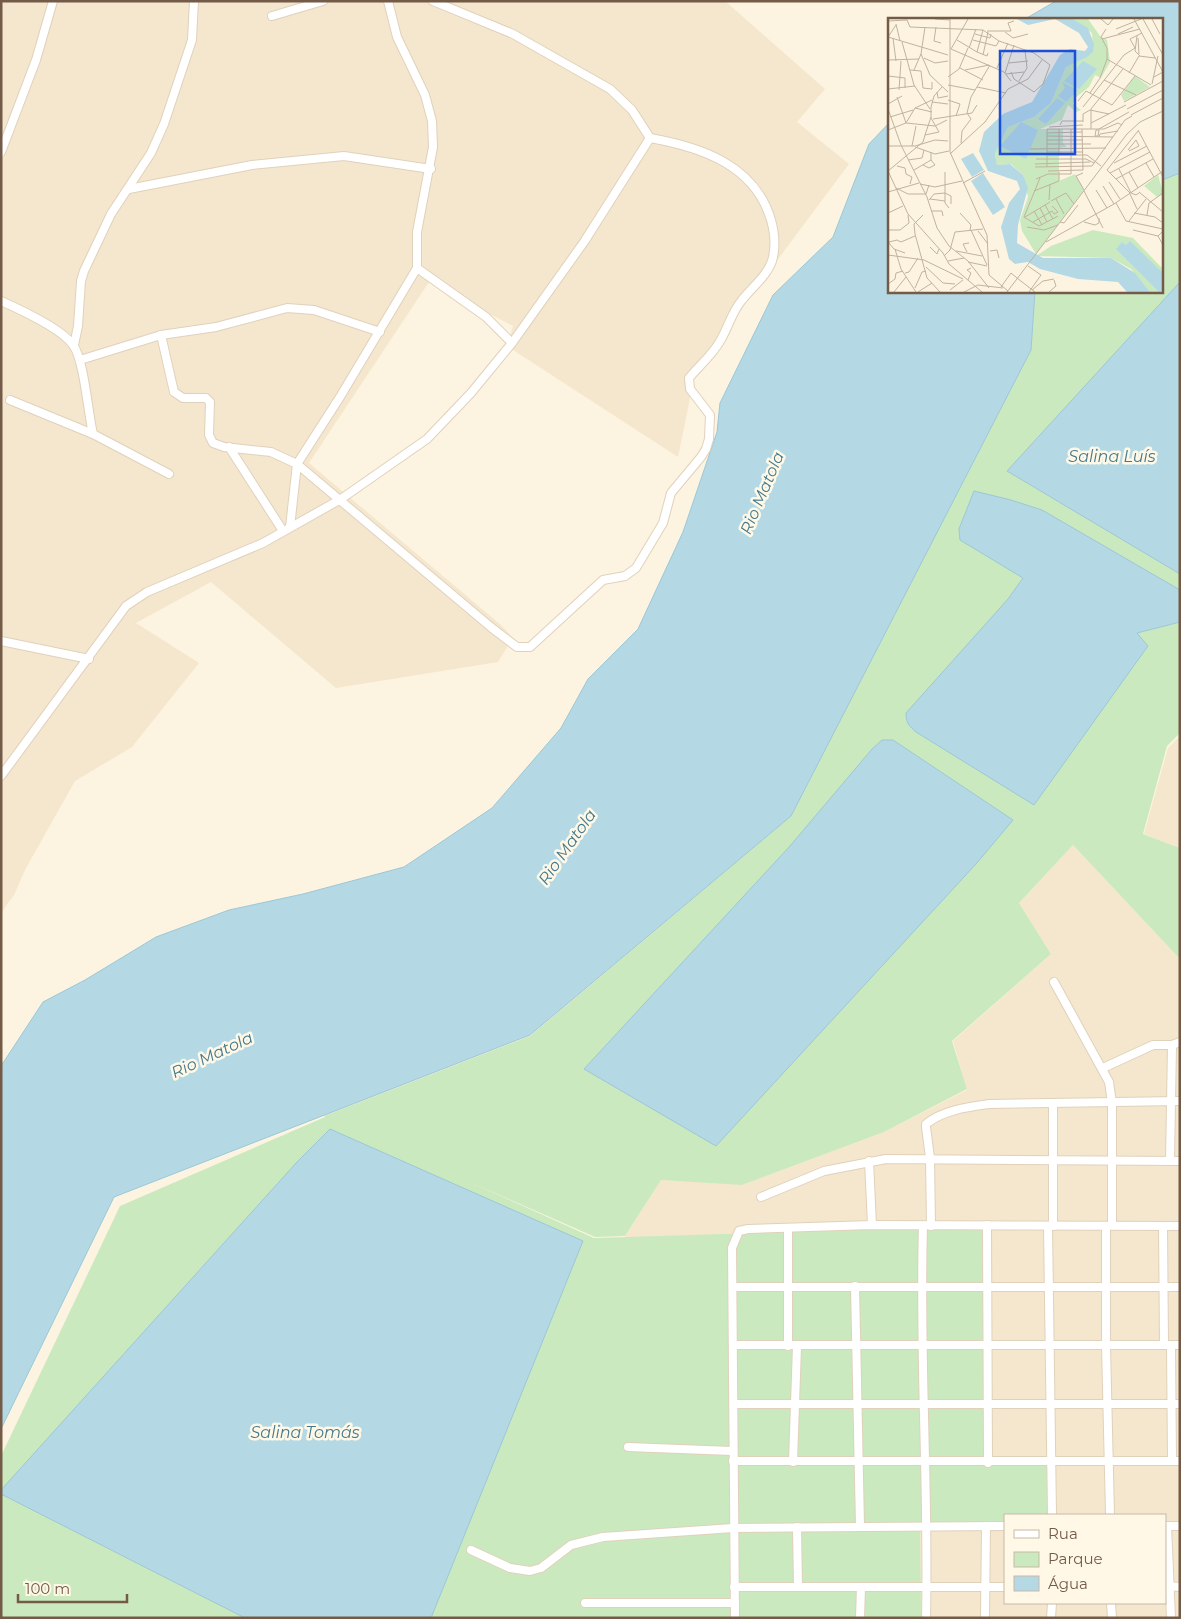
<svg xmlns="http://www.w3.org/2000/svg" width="1181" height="1619" font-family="Montserrat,sans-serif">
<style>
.residential{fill:#f4e7ce;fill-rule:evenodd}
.green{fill:#cbe9bf}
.water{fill:#b4d9e5;stroke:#9bc7d7}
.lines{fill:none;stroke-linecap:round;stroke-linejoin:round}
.street-casing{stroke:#e0d1bc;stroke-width:10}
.street{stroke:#fff;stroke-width:8}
.labels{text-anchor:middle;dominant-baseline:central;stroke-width:5;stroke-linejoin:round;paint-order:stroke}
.water-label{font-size:16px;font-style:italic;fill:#43798e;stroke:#fff8e6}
.inset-road{fill:none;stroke:#c1b29e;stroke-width:1}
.view{fill:#1d4ed8;fill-opacity:0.15;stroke:#1d4ed8;stroke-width:2.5}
.inset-edge{fill:none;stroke:#735b47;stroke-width:2.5}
</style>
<rect width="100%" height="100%" fill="#fcf4e0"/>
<g class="residential">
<polygon points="1,1 725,1 825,89 797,122 849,164 696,369 678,457 507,346 513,326 429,282 309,463 501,625 513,638 498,662 336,688 211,582 136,623 199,663 132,747 75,781 26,868 14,895 1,913"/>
<polygon points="1180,736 1180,848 1144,834 1168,748"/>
<path d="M1073 845 1180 959V1618H516L587 1513 625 1236 661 1180 679 1181 691 1161 742 1185 884 1132 967 1090 953 1041 1051 954 1019 903ZM1005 1515H1165V1603H1005Z"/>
</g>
<polygon class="green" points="1180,173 1180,733 1167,746 1143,834 1180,848 1180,959 1073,845 1019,903 1051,954 952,1041 967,1089 884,1132 742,1185 661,1180 625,1236 595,1237 463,1179 594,1238 985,1226 990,1462 1049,1465 1049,1515 1005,1515 1005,1523 920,1529 921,1618 1,1618 1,1456 120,1206 325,1117 324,1116 530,1036 791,816 1031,350 1035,291 1162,291 1162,180"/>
<g class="water">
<polygon points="1056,1 1180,1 1180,173 1162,180 1162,19 1025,19"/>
<polygon points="890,122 890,291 1035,291 1031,350 791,816 530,1035 114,1197 1,1429 1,1066 43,1002 85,980 156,937 229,910 303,894 404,867 492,808 561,728 588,679 638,629 683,532 717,432 720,403 773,295 833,237 869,144"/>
<polygon points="1180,282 1180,574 1007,471"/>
<path d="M974 491 1011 500 1042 510 1180 590V622L1137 633 1148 646 1034 805 916 732C909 726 906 723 906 713L1008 599 1023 578 960 540 959 529Z"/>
<polygon points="882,740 893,740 1013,820 976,864 716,1146 584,1069 790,846 872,749"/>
<polygon points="330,1129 583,1241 431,1618 245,1618 1,1494 1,1490 297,1162"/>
</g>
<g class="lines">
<defs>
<g id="street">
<polyline points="433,1 513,34 610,89 632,110 650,138"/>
<polyline points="272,16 323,1"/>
<polyline points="1,152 36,60 53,1"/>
<polyline points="129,189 252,165 344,156 431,169"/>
<polyline points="417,268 486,317 512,343"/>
<path d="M1 301C19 309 62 329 73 345 84 359 88 413 93 434L169 474"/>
<path d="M161 335 174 392 183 398H206L210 402 209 435 213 443 224 447 271 452 297 464 492 628 517 647H530L603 580 625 576 636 568 663 523 671 493 701 457 706 449 709 439 710 415 690 389 689 378C699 366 711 356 719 343 728 329 731 313 742 300 752 287 767 276 772 261 776 247 775 234 771 220 755 165 701 147 650 138"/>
<polyline points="74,345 78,326 81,281 84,271 111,214 151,153 164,124 192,40 194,1"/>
<polyline points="80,360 161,335 216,327 287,308 314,310 380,332"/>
<polyline points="10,400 93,434"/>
<polyline points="229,447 283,531"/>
<polyline points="290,527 297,464 340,397 417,268 417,232 433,147 432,121 425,95 397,37 388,1"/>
<polyline points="1,641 89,659"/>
<polyline points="1,776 126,606 147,592 263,543 341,499 427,439 471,393 512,343 584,242 650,138"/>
<polyline points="1054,982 1109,1082 1112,1103 1112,1225"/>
<polyline points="1103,1068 1153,1045 1172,1045 1180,1042"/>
<polyline points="869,1161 872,1225"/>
<polyline points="1170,1161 1172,1045"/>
<polyline points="761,1197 824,1171 886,1159 1180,1161"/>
<polyline points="987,1225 988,1463"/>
<path d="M923 1226C919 1356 929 1487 926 1618"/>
<path d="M931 1226 930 1158 926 1127V1124C943 1110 968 1107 989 1104L1180 1101"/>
<polyline points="1048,1226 1052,1515"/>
<polyline points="1053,1226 1053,1103"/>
<polyline points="1106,1226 1106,1346 1110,1515"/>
<polyline points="1163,1226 1164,1345"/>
<polyline points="855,1286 860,1526"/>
<polyline points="733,1287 1180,1287"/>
<polyline points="733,1345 1180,1345"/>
<polyline points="1171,1345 1172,1461"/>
<polyline points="788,1346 788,1228"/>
<polyline points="735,1404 1180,1404"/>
<polyline points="628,1447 732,1451"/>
<polyline points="733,1461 1180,1461"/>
<polyline points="793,1462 797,1346"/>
<polyline points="1165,1526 1180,1526"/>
<polyline points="1167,1526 1171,1618"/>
<polyline points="797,1527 798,1587"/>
<polyline points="471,1550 510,1568 530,1571 541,1568 571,1545 603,1537 733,1528 1005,1526"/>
<polyline points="1167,1586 1180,1587"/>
<polyline points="734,1587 1005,1587"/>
<polyline points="585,1603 735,1603"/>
<polyline points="1111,1603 1112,1618"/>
<polyline points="735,1618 732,1248 739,1231 748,1229 872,1225 1180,1226"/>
<polyline points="860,1618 861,1587"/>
<polyline points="985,1618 986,1526"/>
<polyline points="1051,1618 1052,1603"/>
</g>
</defs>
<use href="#street" class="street-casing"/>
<use href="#street" class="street"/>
</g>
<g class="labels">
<g class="water-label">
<text x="1112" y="456">Salina Luís</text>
<text transform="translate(762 493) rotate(-67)">Rio Matola</text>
<text transform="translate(567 847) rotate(-55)">Rio Matola</text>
<text transform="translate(212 1055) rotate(-25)">Rio Matola</text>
<text x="305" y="1432">Salina Tomás</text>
</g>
</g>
<g transform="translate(888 18)">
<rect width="275" height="275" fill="#fcf4e0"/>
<path d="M185 1H200L212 18 219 22 222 44 213 60 207 57 201 69 187 80 185 86 193 92 188 94 180 87 174 102 152 111H175V125L179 129 171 130V163L187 156 196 172 148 236 134 213 132 202 140 179 135 157 123 146 109 147 107 136 120 109 146 99 163 85 178 49 205 34 204 15ZM247 58 262 69 236 83 233 77ZM270 157 275 175 269 179 256 168ZM205 212 245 220 275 251V274H262L243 251 223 240 148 238 163 228Z" fill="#cbe9bf"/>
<path d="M129 1H185L200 10 206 26 205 34 199 39 178 49 163 85 146 99 120 109 107 136 109 147 122 146 135 157 140 170 130 207 129 225 155 240H223L247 255 262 274H239L230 264 190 261 152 251 140 244 127 246 121 241 113 209 121 185 132 171 129 163 100 153 91 133 96 114 115 96 144 84 172 37 182 31 197 33 200 29 191 15 167 1 140 7ZM195 43 209 51 191 71 176 63ZM174 64 190 72 178 84 170 78 177 70ZM169 80 177 85 158 106 150 101ZM133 104 150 112 138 141 112 128ZM85 135 96 152 84 159 73 141ZM95 155 117 189 105 197 83 163ZM242 223 275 255V272L271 274 228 231 234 224 238 227Z" fill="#b4d9e5"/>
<path class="inset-road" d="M47 1 62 2M62 1V134L99 217 101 257 120 273M213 1 220 7 225 1M246 1 275 54 266 59M255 1 275 37M264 1 272 16M0 3 19 2 22 9 95 12 111 23 146 35 162 47 155 66 146 74 126 61 123 54M8 6 12 23M8 7 0 19 60 37M48 9 46 23 53 25M228 11 253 1M99 13H123L120 5 126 3M117 14 125 20 140 16M87 16 102 20 103 16M230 16 245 9M249 18 247 33 252 38M5 20 8 43M250 20 251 36M214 21 252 11M69 22 89 34 99 38 100 35M85 22 108 28 111 23M14 24 26 67 42 91M81 30 88 11M247 30 242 21 254 15M63 31 116 54 123 63M63 31 80 1M89 34 95 12M33 36 42 57 60 74M95 37 100 14M36 40 47 45 60 43M219 41 263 67M0 42 31 41M121 45 140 43M72 50 95 62M109 50 120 25M22 52 33 53 35 70 44 71V64M26 52 33 36 37 9M77 52 101 47M117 55 126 27M241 55 251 38 267 40M118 56 136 54M0 58 17 60V70M60 59 71 51 80 30M216 62 248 77M131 63 139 50 137 32M264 66 270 38M60 67 87 72M89 69 118 75M0 71 27 68M11 72 13 43M49 74 50 80 60 78M202 75 212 60 219 41V30L213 19 218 11M9 79 18 105M60 82 72 86 68 98M190 83 198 73 224 87 247 58M44 84 60 86M236 84 275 63M0 86 14 78M195 89 236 37 247 30M27 90 44 94M0 91 13 127 39 179 49 210 61 228 80 243 101 270M239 91 275 72M79 95 83 79 102 47M243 97 275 80M2 99 25 92M45 101 84 95 89 87M195 104V96L202 92 221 96M18 105 47 108 59 102M203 105 238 87M172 107 174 103H195M161 109 195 107M171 111V138M203 111V91L235 51M211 111 241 94M0 112 18 105 27 90 44 82M208 112H211L210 118H207ZM250 112 275 159M159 115 194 114M37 117 43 99M159 118 225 119M211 119 212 116 230 113M159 122H195M73 125 74 113 83 101 79 95M159 126H203M0 128H27L47 122 60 123M24 128 28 108M27 129 47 136 61 133M142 131 218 130M240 132 248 122 251 128 241 133M159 134H195M62 136 97 104 120 71 140 61 154 42M159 137H199M199 137 213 148M148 141H198L206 145M20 142 34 140 36 132M226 145 259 128M258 145 266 159M147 146 202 144M35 147 41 150 47 147 43 142M9 148 17 150 18 156 24 159 22 166M147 149 204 148 237 102 244 98M159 149V111H216L230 105 234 107M231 151 243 175 248 177 251 175M26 152 43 142V134M0 153 35 124 37 117 51 114 43 100V89L46 78 54 69M0 153 20 196 55 235 61 246 94 274M160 153 195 152 194 111M57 154V185L61 190M241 154 250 170M195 155 188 158 196 172M222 155 262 134M148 161 160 156H183V111M228 161 265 141M221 164 232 181M75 165 97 153M32 166 47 169 74 163M215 168 226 186M8 170 20 176H38L41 167M208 172 219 190M146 173 171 163V154M196 173 215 210M0 174 31 165M251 174 275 194M242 175 219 152 250 113M242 176 249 191M42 181 57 183M168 181 176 196M41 182 46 176 57 175 63 178V186M161 182 162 166M163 183 178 175 186 186M228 185 238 203 275 211M157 187 165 201M152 190 159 204M43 193H54L55 198M146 193 154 207M0 195 15 188M72 195 83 207 82 212M246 195 267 199 275 205M35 197 26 206 27 216 39 260 52 274M259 197 261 185 275 175M136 199 152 160M136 199 151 208 170 198M137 199 162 184M241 203 258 181M145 204 164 193 166 196 170 194 164 188M172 204 176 205 190 187M196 204 207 207 211 205V200M139 209 156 212 170 207M0 212H12L21 205 20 197M83 212 99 247M245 212 270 218M90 213 100 226M275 213 270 218 275 227M0 224 6 231 17 235M1 224 9 222 13 224 27 218M158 224 226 186 275 153M42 229 49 236 51 231M7 231 13 251 28 274M68 233 94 238M102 233 109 232 111 240M79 234 75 226 81 225M0 237 36 242 75 261M56 238 62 232 67 214 95 211M60 243 76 240M80 244 99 248M140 248 153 257 141 274M38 249 55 265 67 266M17 255 21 254 30 240M129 260 147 274M80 262 83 255 79 252 83 250M0 266 7 261 8 255 15 253M113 269 123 255 129 260M27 270 34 254 38 253M62 272 75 262M144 272 155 263 166 261M6 274 18 259M30 274 44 265M76 274 90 267 115 270M119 274 239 116 252 104 275 93M161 274 168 268 166 262"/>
<path class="view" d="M112 33H187V136H112Z"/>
<rect width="275" height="275" class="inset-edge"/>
</g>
<rect width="1181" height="1619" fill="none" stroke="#735b47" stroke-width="5"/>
<rect x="1004" y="1514" width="162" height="90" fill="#fff8e6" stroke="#c7b9a6"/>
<rect x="1014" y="1530" width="25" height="8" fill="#ffffff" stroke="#c7b9a6"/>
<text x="1048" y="1539" font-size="15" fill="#735b47">Rua</text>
<rect x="1014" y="1552" width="25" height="15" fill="#cbe9bf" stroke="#c7b9a6"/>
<text x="1048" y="1564" font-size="15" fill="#735b47">Parque</text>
<rect x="1014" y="1576" width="25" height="15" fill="#b4d9e5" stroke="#c7b9a6"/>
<text x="1048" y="1589" font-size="15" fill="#735b47">Água</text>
<path d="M18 1594v8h109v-8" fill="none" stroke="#735b47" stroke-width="2.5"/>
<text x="25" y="1594" font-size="15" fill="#735b47" stroke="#fff8e6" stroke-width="4" paint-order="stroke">100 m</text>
</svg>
